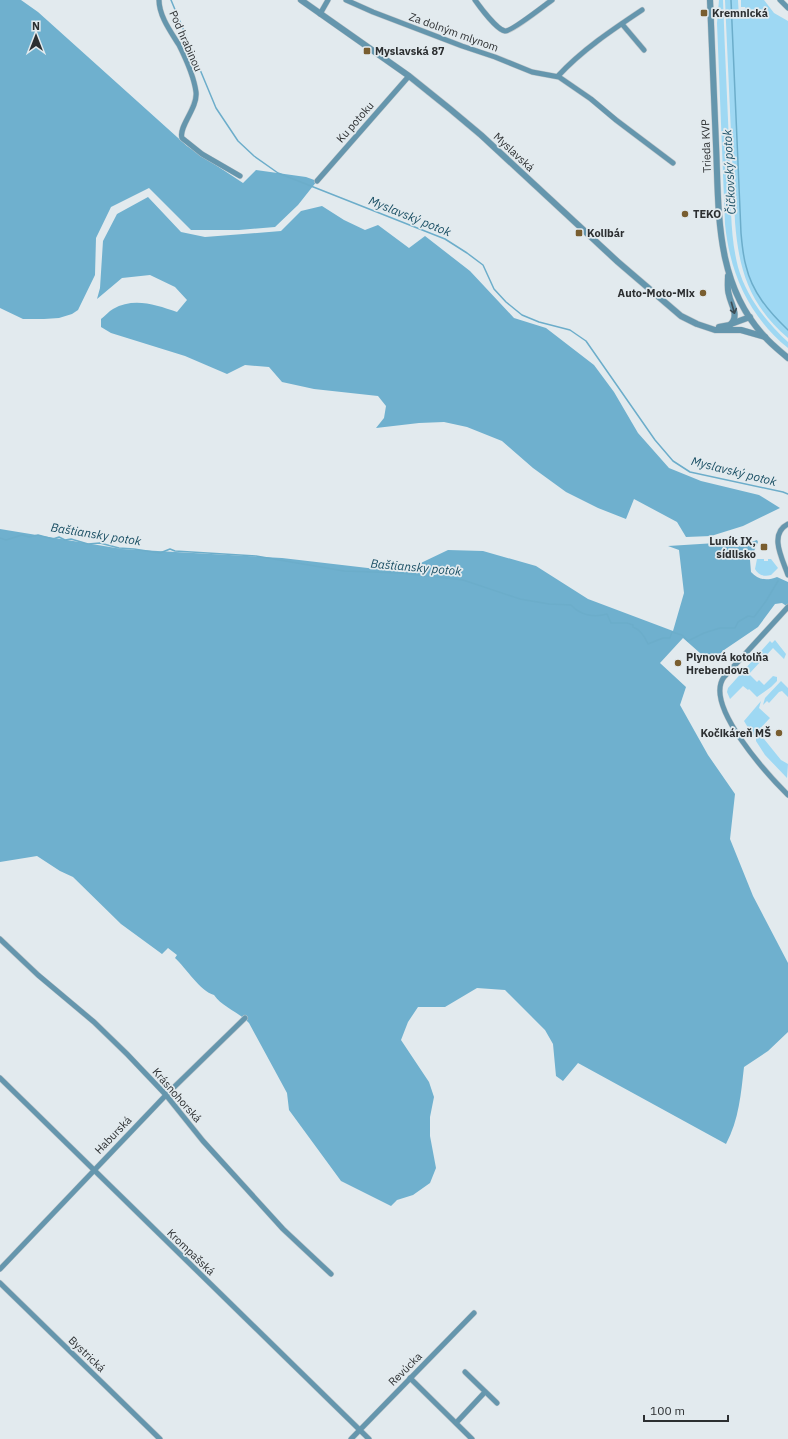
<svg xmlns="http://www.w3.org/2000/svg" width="788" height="1439" font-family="'IBM Plex Sans',sans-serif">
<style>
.green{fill:#9ed8f3}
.forest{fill:#6fb0ce}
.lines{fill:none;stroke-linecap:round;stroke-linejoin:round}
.stream{stroke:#6cadca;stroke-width:1.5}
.minor-casing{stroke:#c1c8cc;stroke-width:6}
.tertiary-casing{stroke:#c1c8cc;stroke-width:7}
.minor{stroke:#6596ad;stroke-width:5}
.tertiary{stroke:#6596ad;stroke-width:6}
.oneway{stroke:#3d4e56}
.poi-dot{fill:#795e30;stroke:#e2eaee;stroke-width:1.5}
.labels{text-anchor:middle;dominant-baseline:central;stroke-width:3.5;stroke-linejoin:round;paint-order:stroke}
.poi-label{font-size:11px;font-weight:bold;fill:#2c2f31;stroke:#e2eaee;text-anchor:start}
.street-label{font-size:11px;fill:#2c2f31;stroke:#e2eaee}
.water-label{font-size:12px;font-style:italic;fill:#194e63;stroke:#e2eaee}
</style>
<rect width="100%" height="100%" fill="#e2eaee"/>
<g class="green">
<path d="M719 0H723C725 57 728 113 730 170 731 202 730 236 738 267 746 296 766 322 788 342V348C749 316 730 274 725 224L717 23Z"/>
<path d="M725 0H738L739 18 742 17V10L746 9 745 7H741V0H764L774 13 788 21V338C750 305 739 272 735 222Z"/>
<path d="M757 559H764V561H768V559H771L778 568 771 575C764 577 758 575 755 569Z"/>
<polygon points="775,640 786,654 784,659 773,648 749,674 757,682 759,680 764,685 773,676 777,677 777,681 771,687 757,697 749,689 748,690 743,686 730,699 727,692 728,688 770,641 772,643"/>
<polygon points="781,681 788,688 788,697 782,691 779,692 769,703 767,701 763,705 765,698"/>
<polygon points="761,701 759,708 770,718 753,736 744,721"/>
<polygon points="760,734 781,760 788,764 787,778 765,755 756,741 756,738"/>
</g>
<g class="forest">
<polygon points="0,0 21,0 38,12 187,146 243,183 256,170 306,177 317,181 298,205 275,227 239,230 191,230 149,188 111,207 96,238 95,275 78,310 72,314 59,318 44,319 23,319 0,308"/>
<path d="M148 197 181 232 205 237 281 231 301 211 322 206 344 220 365 230 378 225 409 248 425 236 470 271 514 318 546 328 594 365 614 392 638 433 669 468 701 481 759 495 780 508 743 526 711 536 686 537 677 522 634 499 626 519 598 508 566 492 533 468 502 441 467 427 444 422 419 423 376 428 384 418 386 406 378 396 314 389 282 382 269 367 245 365 227 374 185 356 111 333 101 327V319C105 316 109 311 113 309 134 297 156 305 177 312L187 300 175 287 150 275 122 278 97 299 100 288 103 241 117 214Z"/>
<path d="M0 529 122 549 282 558 402 572 448 550 483 551 536 566 588 599 673 631 684 593 679 550 668 546 716 543 737 547 757 540 758 542 750 560 751 572C758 580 767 581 777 577L788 582V607L782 603 775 604 758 627 724 650 716 658 709 661 683 638 660 663 686 687 680 705 708 755 735 794 730 839 753 896 788 963V1032L768 1051 744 1067C741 1093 739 1120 726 1144L578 1063 563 1081 556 1076 553 1044 545 1030 505 990 477 988 445 1007H418L408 1022 401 1040 429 1082 434 1097 430 1117V1136L436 1168 430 1183 413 1195 397 1200 391 1206 341 1181 289 1110 287 1093 249 1023C239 1012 222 1007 214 995 200 991 186 968 175 958L177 955 168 948 162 954 121 924 73 877 60 871 37 856 0 862Z"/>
</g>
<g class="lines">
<g class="stream">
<polyline points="171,0 216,108 238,141 254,156 278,173 445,239 467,253 483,265 494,289 506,302 522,315 539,322 570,330 586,341 655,440 673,461 690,472 783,492 788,494"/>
<path d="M731 0 741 233C742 244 743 256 746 266 752 292 769 312 788 330"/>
<path d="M0 538 6 540 22 535 29 537 38 535 53 539 59 537 65 540 71 539 88 544 100 543 119 548 134 549 160 553 170 549 175 551 256 556 344 571 401 573 463 580 520 599 549 604 571 605C580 615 594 618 607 614L611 623H627L633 625V627C641 630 645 637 648 644L663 638H670L672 632 682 635 688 641 704 633 720 628H735L738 622 748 616 754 617 766 601 778 581"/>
</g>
<defs>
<g id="minor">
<path d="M159 0C159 16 171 32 179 45 186 59 194 77 196 92 198 108 178 127 182 138L202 154 240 176"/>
<polyline points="346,0 373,12 462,46 495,57 532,72 559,77 591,99 616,120 673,163"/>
<path d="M475 0C480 7 497 30 505 31 511 32 545 5 552 0"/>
<polyline points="780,0 788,8"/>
<polyline points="320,14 328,0"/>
<polyline points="622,24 644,50"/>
<path d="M558 76C582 50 612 30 642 10"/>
<polyline points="317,181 409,76"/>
<path d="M788 524C768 534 783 560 788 575"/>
<path d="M788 607 724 677C703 705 769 776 788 795"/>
<polyline points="0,939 38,975 94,1022 127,1054 166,1095 203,1141 283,1229 331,1274"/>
<polyline points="0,1078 369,1439"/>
<polyline points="0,1269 166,1095 245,1018"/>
<polyline points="0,1283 160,1439"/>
<polyline points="465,1372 497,1403"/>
<polyline points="410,1378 472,1439"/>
<polyline points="456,1423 485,1392"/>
<polyline points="351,1439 474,1313"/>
</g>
<g id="tertiary">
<polyline points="301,0 409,76 450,109 481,135 618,262 681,316 697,324 715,330 741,330 765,337"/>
<path d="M710 0C712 48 714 97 716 145 719 213 715 284 765 337 772 345 780 351 788 358"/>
<polyline points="731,324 750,317"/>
<path d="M719 327 730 325C740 316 731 305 729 295 727 289 728 282 728 276"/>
</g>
</defs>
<use href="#minor" class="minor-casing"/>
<use href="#tertiary" class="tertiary-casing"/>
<use href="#minor" class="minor"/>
<use href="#tertiary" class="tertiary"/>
</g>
<defs><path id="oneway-shaft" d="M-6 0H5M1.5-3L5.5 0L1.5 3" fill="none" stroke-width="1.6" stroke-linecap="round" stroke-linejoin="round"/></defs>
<use class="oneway" href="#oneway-shaft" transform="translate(733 308) rotate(74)"/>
<g class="poi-dot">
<rect x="700" y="9" width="8" height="8" rx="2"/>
<rect x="363" y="47" width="8" height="8" rx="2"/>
<circle cx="685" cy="214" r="4"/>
<rect x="575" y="229" width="8" height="8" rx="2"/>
<circle cx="703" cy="293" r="4"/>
<rect x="760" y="543" width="8" height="8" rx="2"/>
<circle cx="678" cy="663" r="4"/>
<circle cx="779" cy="733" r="4"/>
</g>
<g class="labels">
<g class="poi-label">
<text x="712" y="13">Kremnická</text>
<text x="375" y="51">Myslavská 87</text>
<text x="693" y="214">TEKO</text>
<text x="587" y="233">Kolibár</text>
<text x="695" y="293" text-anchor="end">Auto-Moto-Mix</text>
<text x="756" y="541" text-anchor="end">Luník IX,<tspan x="756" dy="13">sídlisko</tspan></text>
<text x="686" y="657">Plynová kotolňa<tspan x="686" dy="13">Hrebendova</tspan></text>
<text x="771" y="733" text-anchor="end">Kočikáreň MŠ</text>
</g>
<g class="street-label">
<text transform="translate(454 32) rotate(20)">Za dolným mlynom</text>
<text transform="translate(186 41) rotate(66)">Pod hrabinou</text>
<text transform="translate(355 122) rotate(-49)">Ku potoku</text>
<text transform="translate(706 146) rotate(-92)">Trieda KVP</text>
<text transform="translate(514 152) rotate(43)">Myslavská</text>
<text transform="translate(177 1095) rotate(49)">Krásnohorská</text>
<text transform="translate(113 1135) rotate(-46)">Haburská</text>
<text transform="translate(191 1252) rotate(44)">Krompašská</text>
<text transform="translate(87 1354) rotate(44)">Bystrická</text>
<text transform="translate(405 1369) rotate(-45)">Revúcka</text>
</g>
<g class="water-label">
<text transform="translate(729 172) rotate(-93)">Čičkovský potok</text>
<text transform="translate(410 216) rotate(22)">Myslavský potok</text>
<text transform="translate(734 471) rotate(14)">Myslavský potok</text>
<text transform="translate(96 534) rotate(9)">Baštiansky potok</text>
<text transform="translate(416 567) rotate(5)">Baštiansky potok</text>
</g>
</g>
<g transform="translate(36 36)" stroke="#e2eaee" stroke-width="3" paint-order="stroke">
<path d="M0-3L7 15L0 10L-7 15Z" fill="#2c2f31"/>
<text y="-6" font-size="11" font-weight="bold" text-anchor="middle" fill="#2c2f31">N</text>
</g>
<path d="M644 1415v6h84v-6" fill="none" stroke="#2c2f31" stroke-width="2"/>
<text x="650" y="1415" font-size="12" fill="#2c2f31" stroke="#e2eaee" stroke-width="3" paint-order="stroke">100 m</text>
</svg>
